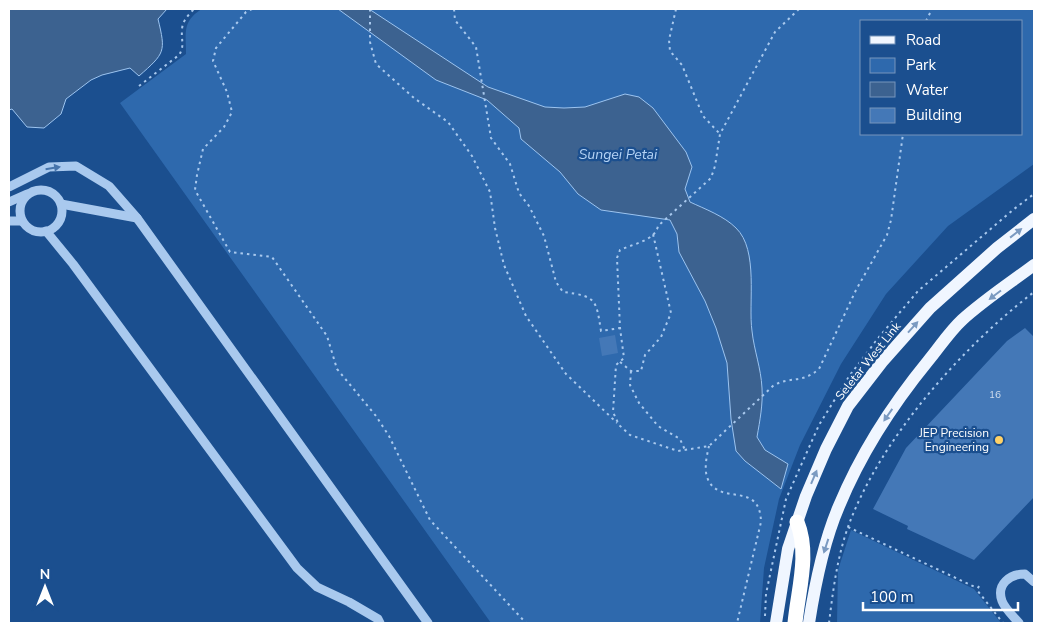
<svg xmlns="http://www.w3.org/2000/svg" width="1043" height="632" font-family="'Nunito Sans',sans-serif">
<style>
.green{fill:#2e69ad;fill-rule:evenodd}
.water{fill:#3c6290;stroke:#9cc4f0}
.building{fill:#4478b7}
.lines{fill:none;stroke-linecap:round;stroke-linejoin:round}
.path{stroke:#a9c9ee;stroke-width:2;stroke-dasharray:2.5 4;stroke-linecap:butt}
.minor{stroke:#a9c9ee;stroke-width:9}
.major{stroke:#f0f6ff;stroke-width:12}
.highway{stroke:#fff;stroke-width:15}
.oneway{fill:#4674ac}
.oneway2{fill:#7b9ac1}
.poi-dot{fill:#ffd166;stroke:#1b4f8f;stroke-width:2}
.labels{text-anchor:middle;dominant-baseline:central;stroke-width:4.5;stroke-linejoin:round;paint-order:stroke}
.number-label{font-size:10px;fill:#d0dded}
.street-label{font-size:12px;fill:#fff;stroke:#1b4f8f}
.poi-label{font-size:12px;fill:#fff;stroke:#1b4f8f;text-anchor:end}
.water-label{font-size:14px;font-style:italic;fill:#b5d3f5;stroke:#1b4f8f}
</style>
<rect width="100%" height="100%" fill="#1b4f8f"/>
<g class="green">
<path d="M202 9H1034V164L948 226 886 294 841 364 800 445 779 499 764 568 760 623H491L120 103 186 54C186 33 182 21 202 9ZM862 21H1022V134H862Z"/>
<polygon points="851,530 974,589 1001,623 837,623 838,570"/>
</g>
<g class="water">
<path d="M9 9H167L158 19C166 52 165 53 139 76L130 68 102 75 91 80 66 99 61 114 44 128 27 127 12 109 9 110Z"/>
<path d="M338 9H369L488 87 545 107 564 108 585 107 625 94 639 97 653 108 686 152 692 167 685 189 690 202C705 209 724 216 736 228 759 250 748 303 752 331 754 350 761 368 762 388 763 404 760 420 757 437L765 450 788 464 781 489 745 461 736 451 731 419 727 363 716 328 705 301 679 252 677 234 670 220 601 210 578 194 560 172 521 139 519 128 487 100 436 80Z"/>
</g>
<g class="building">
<polygon points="1025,328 1034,337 1034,497 974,560 907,529 908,526 873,509 906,448 1007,341"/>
<polygon points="615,335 618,353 602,356 599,338"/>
</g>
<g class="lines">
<g class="path">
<polyline points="252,9 246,12 216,48 213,61 227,92 232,112 224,127 203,149 197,175 195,190 230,252 272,257 327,336 337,369 376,416 389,436 430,520 526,623"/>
<polyline points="370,9 370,42 376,64 414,98 448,122 472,156 490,192 495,228 504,265 526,316 566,374 617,423"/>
<path d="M454 9 455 20 476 47 491 138 510 164 519 193 529 206 544 236 556 282 563 292C597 296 596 300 601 331L620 328"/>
<polyline points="676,9 669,40 670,51 682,65 703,116 720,134"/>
<path d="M799 9 775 32 720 134 715 166 711 178 658 226C655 241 632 244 620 250L617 258 620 328 624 358 616 365 613 412 619 425 630 435 678 451 709 446 774 385C792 376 801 384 819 369L856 290 887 235 891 220 903 134"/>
<polyline points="926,21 932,9"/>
<path d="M139 86 179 55C185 46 181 40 182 30 182 22 188 15 194 9"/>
<polyline points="620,362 631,371 641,371 645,355 661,337 671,313 653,234"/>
<polyline points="631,371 630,385 639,403 658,426 680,439 685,450"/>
<path d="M709 446C707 455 704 467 707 477 718 508 760 479 761 522L737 623"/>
<polyline points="848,527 977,588"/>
<polyline points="979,586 977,590 1003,623"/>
<polyline points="765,616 766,594 786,499 819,425 850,375 879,337 918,291 1014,209 1034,194"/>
<path d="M829 623C833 591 837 558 848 527 880 439 961 348 1034 292"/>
</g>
<g class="minor">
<polyline points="9,187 49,167 76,166 109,186 137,218 428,623"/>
<circle cx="41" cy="211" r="21"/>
<polyline points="9,202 27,194"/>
<polyline points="61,204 137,218"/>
<polyline points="9,221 22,221"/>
<polyline points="46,231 73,264 297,568 317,587 349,602 378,619 380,623"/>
<path d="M1019 623C1014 617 1005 609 1002 601 996 584 1010 574 1025 574L1034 582"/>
</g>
<g class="major">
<polyline points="776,623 788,549 806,496 826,449 848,406 882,362 930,308 997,248 1034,219"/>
<path d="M809 623C815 584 823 543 839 506 861 453 892 405 928 361 939 348 949 332 962 320 984 300 1010 283 1034 265"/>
</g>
<path class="highway" d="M795 623C798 590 810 554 797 522"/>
</g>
<defs><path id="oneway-solid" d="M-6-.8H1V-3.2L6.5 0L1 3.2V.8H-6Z" transform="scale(1.25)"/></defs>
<use class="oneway" href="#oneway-solid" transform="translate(53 168) rotate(-9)"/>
<g class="oneway2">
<use href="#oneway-solid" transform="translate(1016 233) rotate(-38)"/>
<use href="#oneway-solid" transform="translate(995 295) rotate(143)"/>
<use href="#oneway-solid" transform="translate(913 327) rotate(-48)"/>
<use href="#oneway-solid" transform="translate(888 415) rotate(125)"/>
<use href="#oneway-solid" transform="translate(814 477) rotate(-67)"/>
<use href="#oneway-solid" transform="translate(826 546) rotate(108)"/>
</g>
<circle class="poi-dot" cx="999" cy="440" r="5"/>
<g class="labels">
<g class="number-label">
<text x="995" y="395">16</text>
</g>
<g class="street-label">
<text transform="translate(868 361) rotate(-51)">Seletar West Link</text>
</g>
<g class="poi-label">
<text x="989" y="433">JEP Precision<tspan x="989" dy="14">Engineering</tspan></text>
</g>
<g class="water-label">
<text x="618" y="154">Sungei Petai</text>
</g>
</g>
<rect width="1043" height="632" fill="none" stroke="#ffffff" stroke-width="20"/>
<rect x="860" y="20" width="162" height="115" fill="#1b4f8f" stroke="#7695bc"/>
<rect x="870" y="36" width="25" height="8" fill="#f0f6ff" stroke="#7695bc"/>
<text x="906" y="45" font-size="15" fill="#ffffff">Road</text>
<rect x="870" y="58" width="25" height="15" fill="#2e69ad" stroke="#7695bc"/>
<text x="906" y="70" font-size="15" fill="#ffffff">Park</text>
<rect x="870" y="82" width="25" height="15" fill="#3c6290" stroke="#7695bc"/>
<text x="906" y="95" font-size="15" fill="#ffffff">Water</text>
<rect x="870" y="108" width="25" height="15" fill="#4478b7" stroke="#7695bc"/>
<text x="906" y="120" font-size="15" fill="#ffffff">Building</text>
<g transform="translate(45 587)" stroke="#1b4f8f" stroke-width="4" paint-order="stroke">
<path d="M0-4L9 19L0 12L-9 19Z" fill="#ffffff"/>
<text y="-8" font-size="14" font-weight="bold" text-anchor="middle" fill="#ffffff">N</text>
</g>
<path d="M863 602v8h155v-8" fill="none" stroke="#ffffff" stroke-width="2.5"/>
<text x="870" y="602" font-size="15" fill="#ffffff" stroke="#1b4f8f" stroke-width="4" paint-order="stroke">100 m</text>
</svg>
